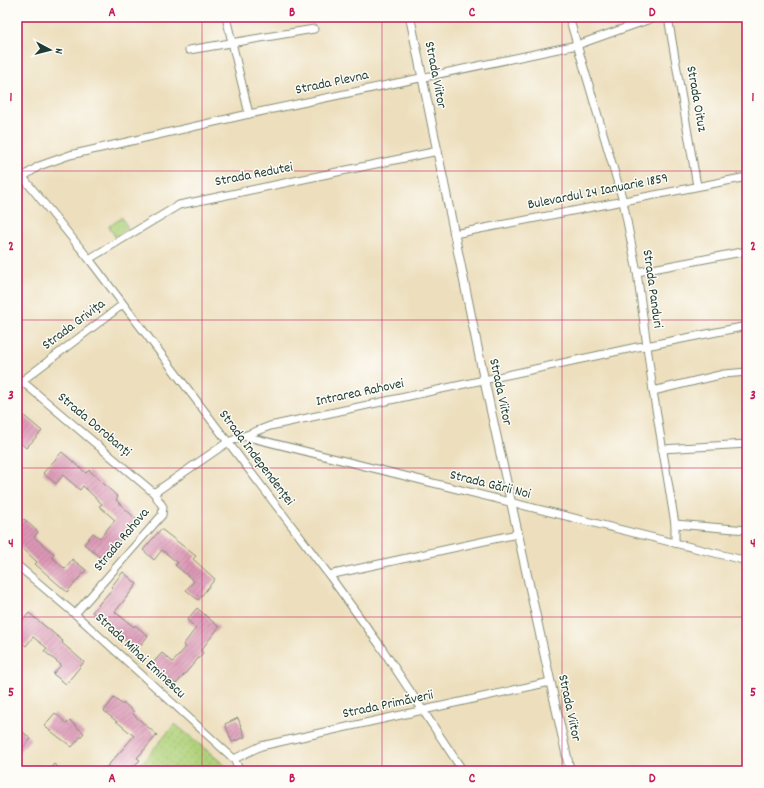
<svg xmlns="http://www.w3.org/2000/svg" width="764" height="788" font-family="Dekko,sans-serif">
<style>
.grass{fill:url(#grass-tufts);stroke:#688857}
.park{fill:url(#park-dots);stroke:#688857}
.building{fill:url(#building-hatch)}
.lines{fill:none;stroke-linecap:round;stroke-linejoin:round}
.minor-casing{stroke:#868e78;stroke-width:9}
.tertiary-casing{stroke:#868e78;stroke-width:10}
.minor{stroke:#fff;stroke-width:7}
.tertiary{stroke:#fff;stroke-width:8}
.grid{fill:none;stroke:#c2185b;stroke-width:1;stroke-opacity:0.55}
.labels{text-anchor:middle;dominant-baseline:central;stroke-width:3;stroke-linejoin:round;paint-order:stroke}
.street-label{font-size:14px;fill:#1f3d34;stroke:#fdfcf7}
.neatline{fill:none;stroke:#c2185b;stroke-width:1.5}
.grid-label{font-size:13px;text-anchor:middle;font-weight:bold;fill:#c2185b}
</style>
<defs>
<pattern id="grass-tufts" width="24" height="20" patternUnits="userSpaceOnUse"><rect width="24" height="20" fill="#b0d27a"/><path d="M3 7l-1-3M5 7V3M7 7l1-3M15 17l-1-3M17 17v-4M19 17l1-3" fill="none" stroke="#97b56a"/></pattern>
<pattern id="park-dots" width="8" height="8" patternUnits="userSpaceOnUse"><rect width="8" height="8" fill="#b0d27a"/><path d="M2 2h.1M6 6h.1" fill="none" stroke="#97b56a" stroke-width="1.8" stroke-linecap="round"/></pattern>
<pattern id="building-hatch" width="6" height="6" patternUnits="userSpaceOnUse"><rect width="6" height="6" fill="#db97b5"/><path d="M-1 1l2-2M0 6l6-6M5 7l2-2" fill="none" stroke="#b17c94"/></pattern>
</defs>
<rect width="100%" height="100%" fill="#fdfcf7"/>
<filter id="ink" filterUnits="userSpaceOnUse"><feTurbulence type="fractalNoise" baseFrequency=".025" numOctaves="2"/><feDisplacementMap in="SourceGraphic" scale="8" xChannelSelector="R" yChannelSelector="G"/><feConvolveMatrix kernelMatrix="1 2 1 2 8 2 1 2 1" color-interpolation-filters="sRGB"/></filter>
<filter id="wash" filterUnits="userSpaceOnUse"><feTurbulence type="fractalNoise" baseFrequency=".012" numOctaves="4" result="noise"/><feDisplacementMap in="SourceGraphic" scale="16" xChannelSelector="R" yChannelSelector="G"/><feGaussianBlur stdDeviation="0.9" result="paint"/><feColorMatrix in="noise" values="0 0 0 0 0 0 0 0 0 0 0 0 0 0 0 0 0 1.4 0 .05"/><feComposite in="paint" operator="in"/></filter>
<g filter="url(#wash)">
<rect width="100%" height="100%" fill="#eddfbd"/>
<polygon class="grass" points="122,218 128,228 115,237 109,226"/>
<polygon class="park" points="175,724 227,767 230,771 135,771"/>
<g id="blocks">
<g class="building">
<polygon points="17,410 42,431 26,448 17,440 21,432 17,429"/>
<polygon points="62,452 86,473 89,470 118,497 116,500 137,520 103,560 84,544 93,533 100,538 115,520 99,506 102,504 83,486 80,490 63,475 56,484 43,473"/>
<polygon points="24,519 38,532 34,537 54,554 52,557 65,569 72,559 86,570 67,592 35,564 37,562 17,543 17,527"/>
<polygon points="161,529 196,556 193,559 215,579 198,600 186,590 194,581 175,565 178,563 162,550 154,560 143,550"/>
<polygon points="123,572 137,584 115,612 134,627 135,625 148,636 138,648 131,643 130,645 92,612 113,588 111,587"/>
<polygon points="197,608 219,627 201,650 203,653 176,684 151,665 162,653 173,662 186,647 183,645 196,628 187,620"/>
<polygon points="29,613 63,641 62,643 84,662 66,684 53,674 61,665 44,651 47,648 33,637 26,646 17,639 17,627"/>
<polygon points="114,698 123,705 124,703 134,712 133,714 157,735 137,758 140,760 130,770 128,768 126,771 103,771 134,736 104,711"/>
<polygon points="55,713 67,724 70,721 84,733 72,747 44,726"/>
<polygon points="238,718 245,737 232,742 225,724"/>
<polygon points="17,727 31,739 17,754"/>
<polygon points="54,764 62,771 48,771"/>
</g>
</g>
</g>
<g filter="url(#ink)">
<use href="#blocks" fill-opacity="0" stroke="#868e78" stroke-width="1"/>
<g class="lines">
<defs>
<g id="minor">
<polyline points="226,17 249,114"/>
<polyline points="569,17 623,201 637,272 653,391 675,524 675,543"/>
<polyline points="668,17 697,186"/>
<polyline points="189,50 314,29"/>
<polyline points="17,170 89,259 329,575 379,644 463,771"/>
<polyline points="17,181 39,166 70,155 249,114 577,45 656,17"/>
<polyline points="454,234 747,177"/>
<polyline points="89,259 179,205 438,151"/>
<polyline points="637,272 747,251"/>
<polyline points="17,377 154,493"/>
<polyline points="22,381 122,305"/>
<polyline points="653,391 724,374 747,372"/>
<polyline points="244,436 270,426 637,347 646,346 747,326"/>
<polyline points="662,449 747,444"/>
<polyline points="675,524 747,530"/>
<polyline points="17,565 75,614 234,759 240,771"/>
<polyline points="329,575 517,534"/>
<polyline points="75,614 162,515 163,507 154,493 228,442 244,436 747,561"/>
<polyline points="234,759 261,746 550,682"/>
</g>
<polyline id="tertiary" points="410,17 484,379 570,771"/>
</defs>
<use href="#minor" class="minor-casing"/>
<use href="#tertiary" class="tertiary-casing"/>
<use href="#minor" class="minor"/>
<use href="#tertiary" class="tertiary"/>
</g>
</g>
<path class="grid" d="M202 17V771M382 17V771M562 17V771M17 171H747M17 320H747M17 468H747M17 617H747"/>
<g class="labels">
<g class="street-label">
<text transform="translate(435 75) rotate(79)">Strada Viitor</text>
<text transform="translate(332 83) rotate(-12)">Strada Plevna</text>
<text transform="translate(696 99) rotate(80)">Strada Oituz</text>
<text transform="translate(254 175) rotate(-11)">Strada Redutei</text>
<text transform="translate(598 192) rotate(-11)">Bulevardul 24 Ianuarie 1859</text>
<text transform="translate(652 289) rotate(82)">Strada Panduri</text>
<text transform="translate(74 325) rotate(-37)">Strada Grivița</text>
<text transform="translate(500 392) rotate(78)">Strada Viitor</text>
<text transform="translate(360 393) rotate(-12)">Intrarea Rahovei</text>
<text transform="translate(94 425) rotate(40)">Strada Dorobanți</text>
<text transform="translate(256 458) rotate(53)">Strada Independenței</text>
<text transform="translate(490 485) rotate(14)">Strada Gării Noi</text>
<text transform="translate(122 540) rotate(-50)">Strada Rahova</text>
<text transform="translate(140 656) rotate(43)">Strada Mihai Eminescu</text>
<text transform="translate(388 705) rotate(-12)">Strada Primăverii</text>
<text transform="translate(569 708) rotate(78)">Strada Viitor</text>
</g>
</g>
<rect width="764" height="788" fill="none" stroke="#fdfcf7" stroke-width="44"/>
<g transform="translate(50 50) rotate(97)" stroke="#fdfcf7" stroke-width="3" paint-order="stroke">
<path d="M0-3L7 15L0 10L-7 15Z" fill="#1f3d34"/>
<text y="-6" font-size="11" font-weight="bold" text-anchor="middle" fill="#1f3d34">N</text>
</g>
<rect x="22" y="22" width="720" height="744" class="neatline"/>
<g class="grid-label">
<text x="112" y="16">A</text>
<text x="292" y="16">B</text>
<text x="472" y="16">C</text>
<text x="652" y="16">D</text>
<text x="11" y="101">1</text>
<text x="753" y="101">1</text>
<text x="11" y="250">2</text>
<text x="753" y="250">2</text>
<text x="11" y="399">3</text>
<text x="753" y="399">3</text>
<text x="11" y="547">4</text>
<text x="753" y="547">4</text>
<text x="11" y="696">5</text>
<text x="753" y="696">5</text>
<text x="112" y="782">A</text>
<text x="292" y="782">B</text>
<text x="472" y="782">C</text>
<text x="652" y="782">D</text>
</g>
</svg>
